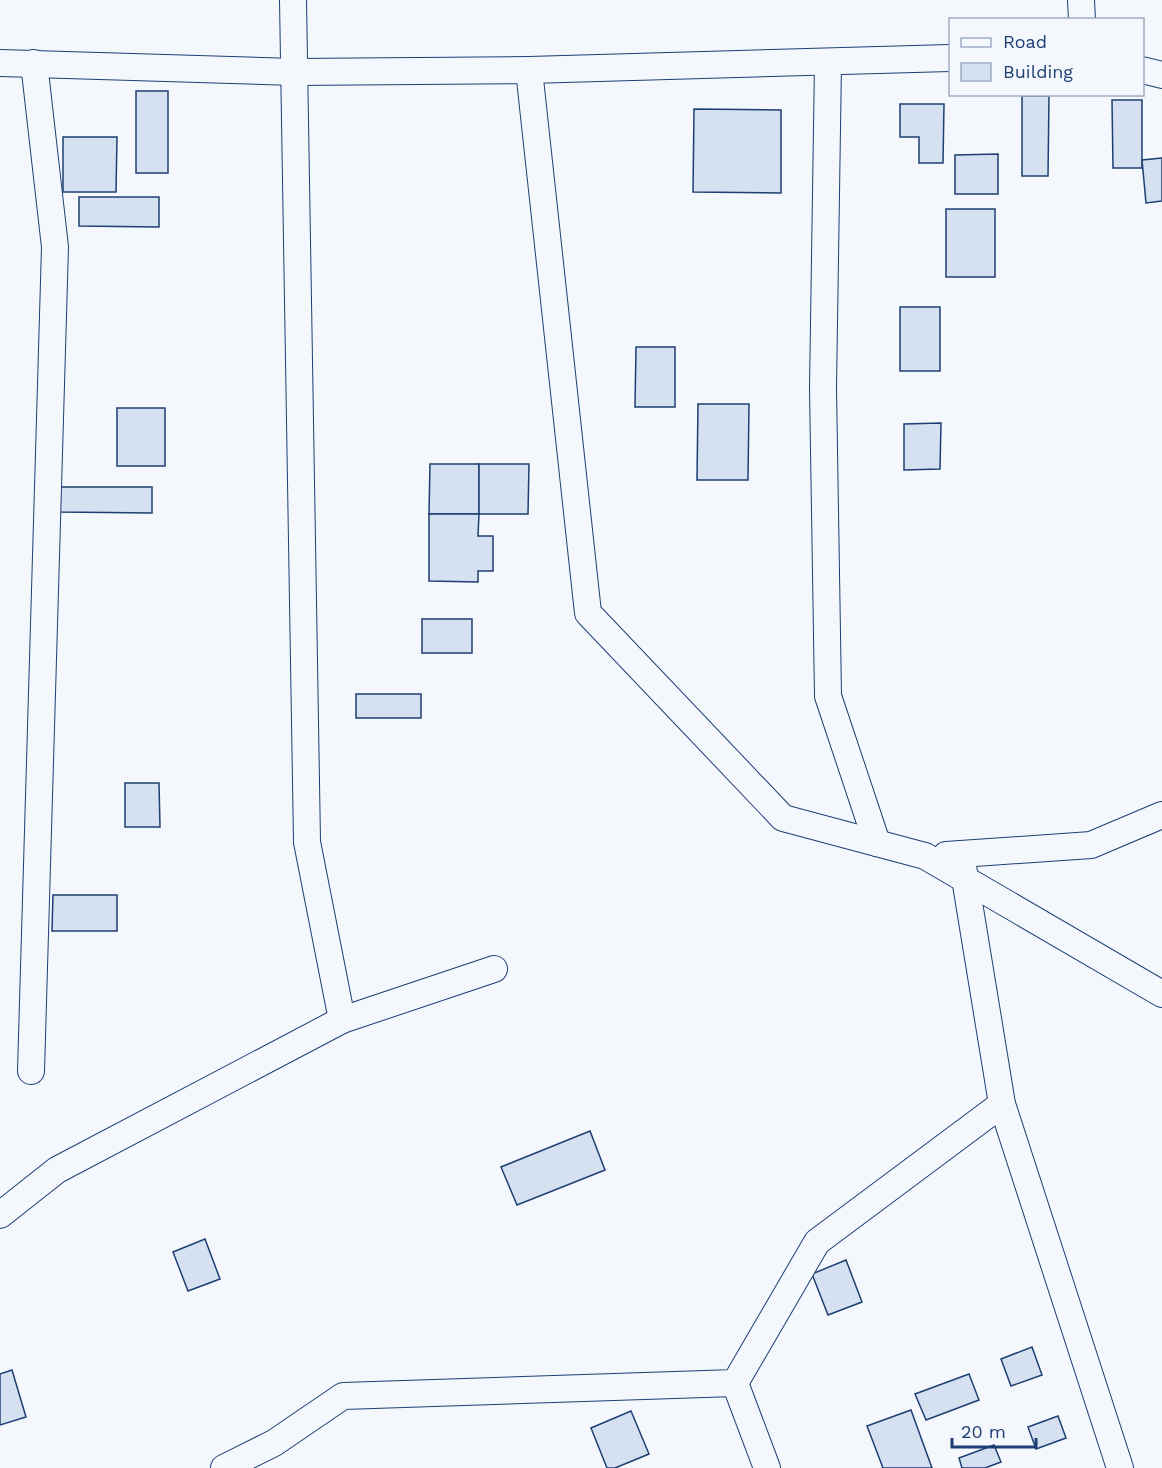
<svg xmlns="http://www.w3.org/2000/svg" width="1162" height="1468" font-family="'Work Sans',sans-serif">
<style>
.building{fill:#d5e0f0;stroke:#1d3f73;stroke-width:1.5}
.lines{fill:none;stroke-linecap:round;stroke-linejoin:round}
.minor-casing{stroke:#1d3f73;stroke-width:28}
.minor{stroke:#f4f7fb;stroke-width:26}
</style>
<rect width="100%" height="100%" fill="#f4f7fb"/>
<g class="building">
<rect x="136" y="91" width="32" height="82"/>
<polygon points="1022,96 1049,96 1048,176 1022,176"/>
<polygon points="1112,100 1142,100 1142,168 1113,168"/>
<polygon points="900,104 944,104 943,163 919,163 919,137 900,137"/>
<polygon points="694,109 781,110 781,193 693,192"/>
<polygon points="63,137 117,137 116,192 63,192"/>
<polygon points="998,154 998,194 955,194 955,155"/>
<polygon points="1162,158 1162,201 1146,203 1142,160"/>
<polygon points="79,197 159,197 159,227 79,226"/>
<rect x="946" y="209" width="49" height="68"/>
<rect x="900" y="307" width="40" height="64"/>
<polygon points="636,347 675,347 675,407 635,407"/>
<polygon points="698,404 749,404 748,480 697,480"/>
<rect x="117" y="408" width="48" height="58"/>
<polygon points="941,423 940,469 904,470 904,424"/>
<polygon points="430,464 479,464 479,514 429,514"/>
<polygon points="479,464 529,464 528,514 479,514"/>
<polygon points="60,487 152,487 152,513 60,512"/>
<polygon points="429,514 479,514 478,536 493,536 493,571 478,571 478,582 429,581"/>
<rect x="422" y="619" width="50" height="34"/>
<rect x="356" y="694" width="65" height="24"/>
<polygon points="125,783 159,783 160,827 125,827"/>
<polygon points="53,895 117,895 117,931 52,931"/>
<polygon points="590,1131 605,1170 517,1205 501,1167"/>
<polygon points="205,1239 220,1279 188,1291 173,1252"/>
<polygon points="846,1260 862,1302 828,1315 812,1274"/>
<polygon points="1032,1347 1042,1375 1011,1386 1001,1359"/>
<polygon points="12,1370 26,1417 0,1425 0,1374"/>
<polygon points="969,1374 979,1400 926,1420 915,1394"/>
<polygon points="911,1410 932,1468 883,1468 867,1426"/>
<polygon points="631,1411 649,1454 615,1468 607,1468 591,1428"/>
<polygon points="1058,1416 1066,1438 1036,1449 1028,1427"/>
<polygon points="994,1445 1001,1462 985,1468 962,1468 959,1458"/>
</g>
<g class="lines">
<defs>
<g id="minor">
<polyline points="293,0 307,842 342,1020"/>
<polyline points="1081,0 1082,20"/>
<polyline points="0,63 295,72 529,70 588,613 783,818 925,856 1162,994"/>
<polyline points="828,63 823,388 828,696 877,843"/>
<polyline points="529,70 950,58"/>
<polyline points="1142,70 1162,75"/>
<polyline points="961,854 1002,1104 1120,1468"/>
<polyline points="946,855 1091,845 1162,815"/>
<polyline points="31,1071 55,247 34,63"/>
<polyline points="0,1215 57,1170 342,1020 494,969"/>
<polyline points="735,1383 767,1468"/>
<polyline points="224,1468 274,1443 343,1396 735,1383 817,1242 1002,1104"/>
</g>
</defs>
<use href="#minor" class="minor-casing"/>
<use href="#minor" class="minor"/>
</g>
<rect x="949" y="18" width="195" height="78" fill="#f4f7fb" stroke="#9eadc5" stroke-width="1.5"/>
<rect x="961" y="38" width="30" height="9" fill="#f4f7fb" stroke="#9eadc5" stroke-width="1.5"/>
<text x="1003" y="48" font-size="18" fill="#1d3f73">Road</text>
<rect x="961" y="63" width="30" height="18" fill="#d5e0f0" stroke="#9eadc5" stroke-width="1.5"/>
<text x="1003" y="78" font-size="18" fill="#1d3f73">Building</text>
<path d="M952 1438v9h84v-9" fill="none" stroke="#1d3f73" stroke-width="3"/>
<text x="961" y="1438" font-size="18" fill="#1d3f73" stroke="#f4f7fb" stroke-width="4.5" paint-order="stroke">20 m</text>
</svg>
